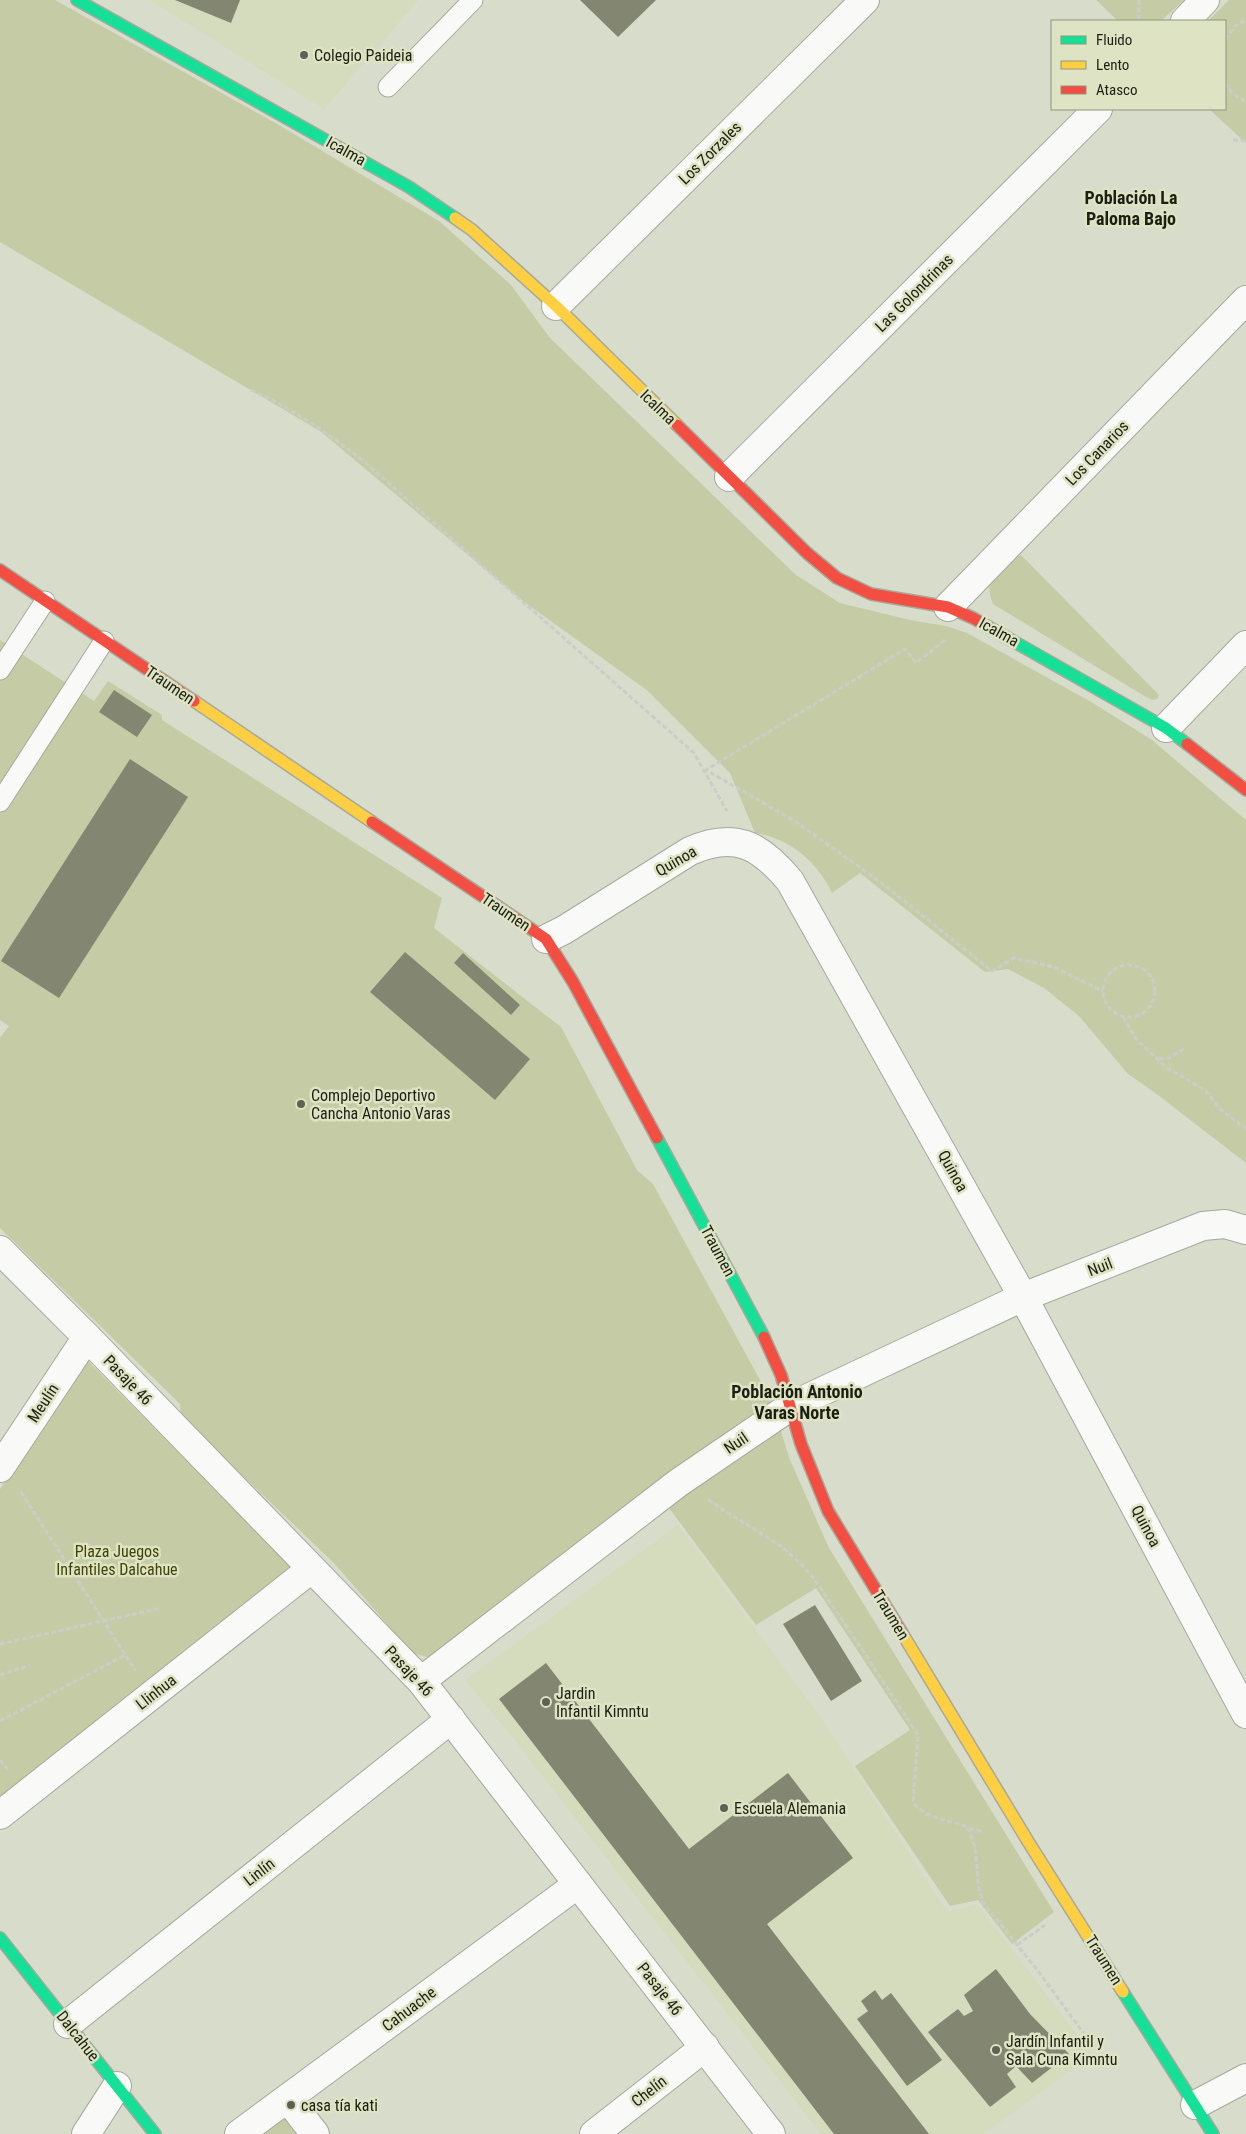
<svg xmlns="http://www.w3.org/2000/svg" width="1246" height="2134" font-family="'Roboto Condensed',sans-serif">
<style>
.built{fill:#d5dbbd}
.green{fill:#c5cca5}
.building{fill:#838671}
.lines{fill:none;stroke-linecap:round;stroke-linejoin:round}
.lane-casing{stroke:#a6a99c;stroke-width:21}
.street-casing{stroke:#a6a99c;stroke-width:30}
.fast-casing{stroke:#a6a99c;stroke-width:14}
.slow-casing{stroke:#a6a99c;stroke-width:14}
.jam-casing{stroke:#a6a99c;stroke-width:14}
.path{stroke:#cbcdc7;stroke-width:3;stroke-dasharray:5 2.5;stroke-linecap:butt}
.lane{stroke:#f9faf7;stroke-width:19}
.street{stroke:#f9faf7;stroke-width:28}
.fast{stroke:#16e098;stroke-width:11}
.slow{stroke:#ffcf43;stroke-width:11}
.jam{stroke:#f24e42;stroke-width:11}
.poi-dot{fill:#5e6153;stroke:#dde3c3;stroke-width:2}
.labels{text-anchor:middle;dominant-baseline:central;stroke-width:5;stroke-linejoin:round;paint-order:stroke}
.poi-label{font-size:16px;fill:#1d1f13;stroke:#dde3c3;text-anchor:start}
.street-label{font-size:16px;fill:#1d1f13;stroke:#dde3c3}
.park-label{font-size:16px;fill:#3f4501;stroke:#dde3c3}
.neighbourhood-label{font-size:18px;font-weight:bold;fill:#1d1f13;stroke:#dde3c3}
</style>
<rect width="100%" height="100%" fill="#d8dcca"/>
<g class="built">
<polygon points="150,0 418,0 324,109"/>
<polygon points="678,1525 817,1712 947,1912 977,1904 1092,2054 984,2134 821,2134 510,1734 465,1680"/>
</g>
<g class="green">
<path d="M0 0H55L279 125 439 221 511 285 550 338 796 575 840 603 910 620 946 626 967 633 1093 703 1152 740 1246 820V1163L1154 1092 1128 1074 1079 1016 1044 988 1008 969 985 972 860 873 832 893C818 863 790 838 755 833L730 773 648 691 523 601 320 431 0 242Z"/>
<polygon points="1096,0 1184,0 1161,21 1118,21"/>
<polygon points="1229,0 1246,0 1246,143 1209,109 1225,109 1225,21 1208,21"/>
<path d="M1021 555 1159 695 1157 699 1152 700 1146 697 993 604C982 577 997 566 1021 555Z"/>
<polygon points="0,640 94,701 108,681 162,715 162,720 442,898 434,928 561,1027 637,1170 653,1184 771,1400 790,1460 829,1548 1054,1912 1012,1944 978,1900 950,1906 855,1766 910,1730 816,1588 756,1625 655,1489 432,1658 415,1654 393,1631 334,1563 181,1417 180,1404 0,1228 0,1038 9,1026 0,1020"/>
<polygon points="85,1358 295,1571 0,1802 0,1489"/>
<polygon points="287,2106 309,2134 251,2134"/>
</g>
<g class="building">
<polygon points="175,0 240,0 231,23"/>
<polygon points="580,0 656,0 618,37"/>
<polygon points="114,690 152,715 137,737 99,712"/>
<polygon points="130,759 188,797 59,998 1,961"/>
<polygon points="405,952 530,1059 495,1100 370,992"/>
<polygon points="463,953 520,1005 511,1015 454,963"/>
<polygon points="815,1605 862,1681 831,1701 783,1624"/>
<polygon points="546,1663 689,1849 788,1773 853,1858 767,1924 929,2134 834,2134 499,1699"/>
<polygon points="996,1969 1030,2014 1069,2054 1032,2083 1016,2066 1007,2074 1016,2087 990,2107 928,2032 958,2009 964,2016 973,2011 964,1995"/>
<polygon points="875,1990 882,2000 891,1993 942,2060 907,2086 857,2019 868,2011 861,2001"/>
</g>
<g class="lines">
<defs>
<g id="lane">
<polyline points="388,87 473,0"/>
<polyline points="0,670 45,601"/>
<polyline points="0,802 104,641"/>
</g>
<g id="street">
<polyline points="1185,21 1205,0"/>
<polyline points="556,306 865,0"/>
<polyline points="729,477 1098,109"/>
<polyline points="948,607 1246,300"/>
<polyline points="1166,728 1246,645"/>
<path d="M546 939 564 930 690 851C735 831 760 845 790 881L1023 1297 1246 1714"/>
<polyline points="0,1250 87,1337 421,1681 771,2134"/>
<polyline points="0,1468 87,1337"/>
<polyline points="421,1681 678,1483 791,1406 1023,1297 1203,1226 1225,1224 1246,1230"/>
<polyline points="0,1815 311,1569"/>
<polyline points="68,2024 451,1719"/>
<polyline points="288,2099 315,2134"/>
<polyline points="1195,2105 1246,2078"/>
<polyline points="86,2134 117,2086"/>
<polyline points="239,2134 578,1884"/>
<polyline points="594,2134 705,2047"/>
</g>
<g id="fast">
<polyline points="77,0 409,187 455,218"/>
<polyline points="1006,637 1166,728 1187,744"/>
<polyline points="657,1138 764,1337"/>
<polyline points="0,1938 155,2134"/>
<polyline points="1123,1992 1213,2134"/>
</g>
<g id="slow">
<polyline points="455,218 472,230 556,306 677,425"/>
<polyline points="194,701 372,822"/>
<polyline points="902,1633 1029,1843 1123,1992"/>
</g>
<g id="jam">
<polyline points="677,425 807,553 837,578 871,594 948,607 973,618 1006,637"/>
<polyline points="0,570 194,701"/>
<polyline points="1187,744 1246,790"/>
<polyline points="372,822 546,939 573,982 657,1138"/>
<polyline points="764,1337 781,1375 801,1444 828,1511 902,1633"/>
</g>
</defs>
<use href="#lane" class="lane-casing"/>
<use href="#street" class="street-casing"/>
<use href="#fast" class="fast-casing"/>
<use href="#slow" class="slow-casing"/>
<use href="#jam" class="jam-casing"/>
<g class="path">
<polyline points="1139,0 1139,21"/>
<polyline points="1225,39 1235,26 1246,20"/>
<polyline points="1225,83 1232,93 1246,102"/>
<polyline points="1233,140 1246,141"/>
<path d="M251 390C294 409 330 435 366 463L694 753 727 811"/>
<polyline points="945,640 916,663 905,649 706,770 796,822 879,881 992,971 1014,958 1054,967 1102,991"/>
<circle cx="1129" cy="991" r="26"/>
<polyline points="1123,1017 1137,1040 1167,1068 1205,1090 1220,1109 1246,1129"/>
<polyline points="1159,1059 1169,1058 1185,1048"/>
<polyline points="21,1492 135,1670"/>
<path d="M708 1500 781 1546 803 1566 813 1577 863 1651 918 1735 913 1802C925 1819 950 1820 968 1827L975 1847 979 1889 983 1903 1035 1967 1085 2035"/>
<polyline points="0,1644 161,1608"/>
<polyline points="0,1675 30,1665"/>
<polyline points="0,1721 125,1655"/>
<polyline points="0,1760 8,1770"/>
<polyline points="969,1828 984,1832"/>
<polyline points="1017,1945 1045,1925"/>
</g>
<use href="#lane" class="lane"/>
<use href="#street" class="street"/>
<use href="#fast" class="fast"/>
<use href="#slow" class="slow"/>
<use href="#jam" class="jam"/>
</g>
<g class="poi-dot">
<circle cx="304" cy="55" r="5"/>
<circle cx="301" cy="1104" r="5"/>
<circle cx="546" cy="1702" r="5"/>
<circle cx="724" cy="1808" r="5"/>
<circle cx="996" cy="2050" r="5"/>
<circle cx="291" cy="2105" r="5"/>
</g>
<g class="labels">
<g class="poi-label">
<text x="314" y="55">Colegio Paideia</text>
<text x="311" y="1095">Complejo Deportivo<tspan x="311" dy="18">Cancha Antonio Varas</tspan></text>
<text x="556" y="1693">Jardin<tspan x="556" dy="18">Infantil Kimntu</tspan></text>
<text x="734" y="1808">Escuela Alemania</text>
<text x="1006" y="2041">Jardín Infantil y<tspan x="1006" dy="18">Sala Cuna Kimntu</tspan></text>
<text x="301" y="2105">casa tía kati</text>
</g>
<g class="street-label">
<text transform="translate(346 151) rotate(29)">Icalma</text>
<text transform="translate(710 153) rotate(-45)">Los Zorzales</text>
<text transform="translate(914 293) rotate(-45)">Las Golondrinas</text>
<text transform="translate(658 407) rotate(44)">Icalma</text>
<text transform="translate(1097 453) rotate(-46)">Los Canarios</text>
<text transform="translate(999 632) rotate(29)">Icalma</text>
<text transform="translate(170 685) rotate(34)">Traumen</text>
<text transform="translate(676 861) rotate(-30)">Quinoa</text>
<text transform="translate(506 912) rotate(34)">Traumen</text>
<text transform="translate(953 1171) rotate(61)">Quinoa</text>
<text transform="translate(718 1251) rotate(62)">Traumen</text>
<text transform="translate(1100 1267) rotate(-21)">Nuil</text>
<text transform="translate(128 1380) rotate(46)">Pasaje 46</text>
<text transform="translate(43 1403) rotate(-57)">Meulín</text>
<text transform="translate(736 1443) rotate(-34)">Nuil</text>
<text transform="translate(1146 1526) rotate(62)">Quinoa</text>
<text transform="translate(891 1615) rotate(59)">Traumen</text>
<text transform="translate(409 1671) rotate(47)">Pasaje 46</text>
<text transform="translate(156 1692) rotate(-38)">Llinhua</text>
<text transform="translate(259 1872) rotate(-38)">Linlín</text>
<text transform="translate(1104 1960) rotate(58)">Traumen</text>
<text transform="translate(660 1989) rotate(52)">Pasaje 46</text>
<text transform="translate(409 2009) rotate(-37)">Cahuache</text>
<text transform="translate(78 2036) rotate(52)">Dalcahue</text>
<text transform="translate(649 2091) rotate(-38)">Chelín</text>
</g>
<g class="park-label">
<text x="117" y="1551">Plaza Juegos<tspan x="117" dy="18">Infantiles Dalcahue</tspan></text>
</g>
<g class="neighbourhood-label">
<text x="1131" y="197">Población La<tspan x="1131" dy="21">Paloma Bajo</tspan></text>
<text x="797" y="1391">Población Antonio<tspan x="797" dy="21">Varas Norte</tspan></text>
</g>
</g>
<rect x="1051" y="20" width="175" height="90" fill="#dde3c3" stroke="#90957d"/>
<rect x="1061" y="36" width="25" height="8" fill="#16e098" stroke="#90957d"/>
<text x="1096" y="45" font-size="15" fill="#1d1f13">Fluido</text>
<rect x="1061" y="61" width="25" height="8" fill="#ffcf43" stroke="#90957d"/>
<text x="1096" y="70" font-size="15" fill="#1d1f13">Lento</text>
<rect x="1061" y="86" width="25" height="8" fill="#f24e42" stroke="#90957d"/>
<text x="1096" y="95" font-size="15" fill="#1d1f13">Atasco</text>
</svg>
